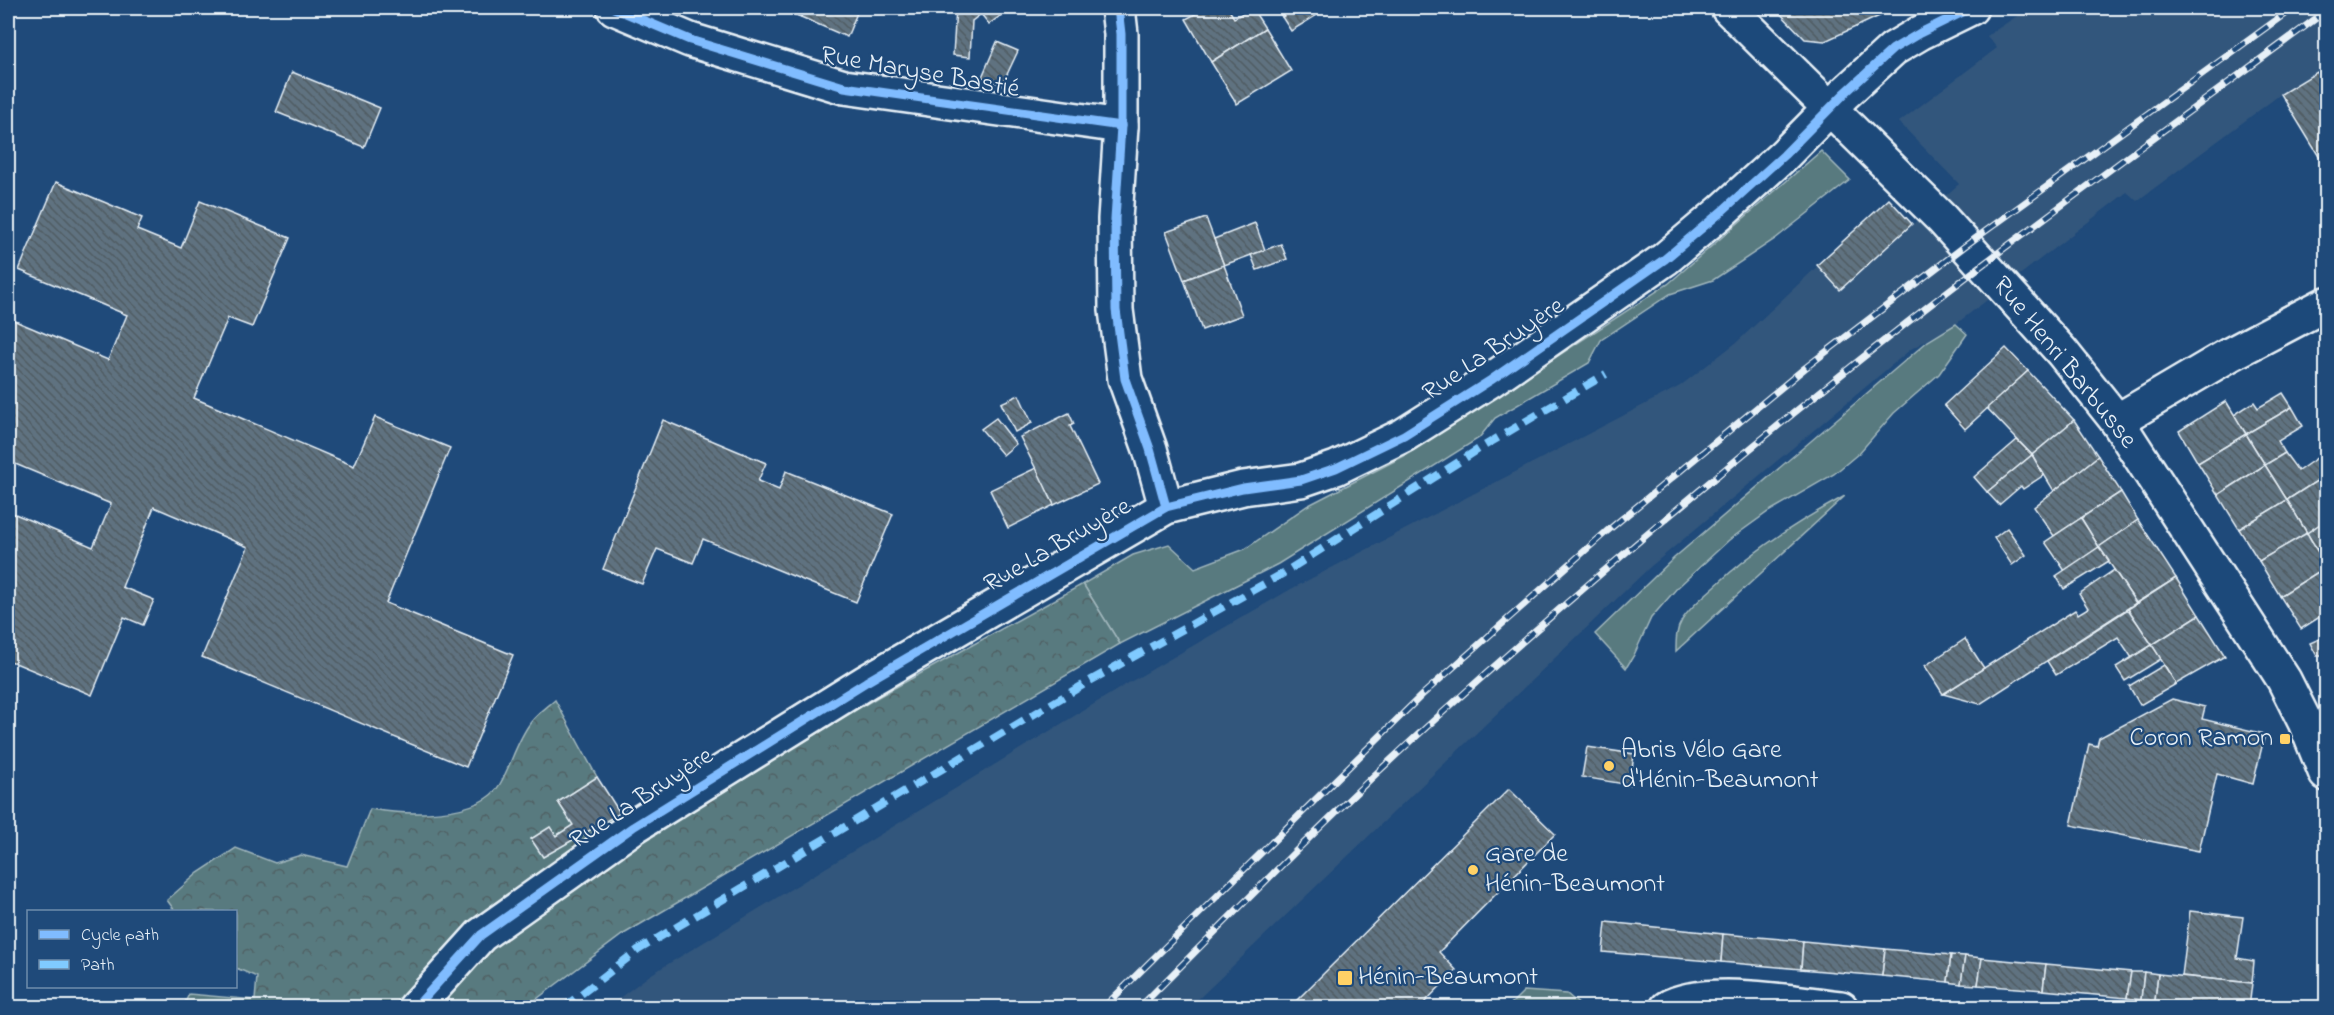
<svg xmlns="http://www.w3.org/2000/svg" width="2334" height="1015" font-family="'Indie Flower',sans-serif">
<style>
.built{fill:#32567c}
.green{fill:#597a7f;stroke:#a0b6bc;stroke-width:1.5}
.forest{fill:url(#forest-crowns);stroke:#a0b6bc;stroke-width:1.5}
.building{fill:url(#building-back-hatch);stroke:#e8f1f8;stroke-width:1.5}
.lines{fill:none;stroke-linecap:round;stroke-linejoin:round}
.street-casing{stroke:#e8f1f8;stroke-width:38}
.secondary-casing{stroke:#e8f1f8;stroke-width:38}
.street{stroke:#1f4a7a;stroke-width:33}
.secondary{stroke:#1f4a7a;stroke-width:33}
.rail-casing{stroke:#e8f1f8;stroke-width:7}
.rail{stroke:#1f4a7a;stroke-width:4.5;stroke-dasharray:14;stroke-linecap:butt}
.quiet{stroke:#80caff;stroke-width:8;stroke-dasharray:15 8;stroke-linecap:butt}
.cycleway-casing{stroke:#1f4a7a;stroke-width:13}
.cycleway{stroke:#80bcff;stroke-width:9}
.poi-dot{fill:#ffd166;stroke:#1f4a7a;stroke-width:2}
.labels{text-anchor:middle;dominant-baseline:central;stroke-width:4.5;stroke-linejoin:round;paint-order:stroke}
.street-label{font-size:26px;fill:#e8f1f8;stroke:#1f4a7a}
.poi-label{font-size:26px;fill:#e8f1f8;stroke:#1f4a7a;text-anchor:start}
</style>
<defs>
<pattern id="forest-crowns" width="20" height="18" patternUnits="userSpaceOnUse" patternTransform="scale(1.5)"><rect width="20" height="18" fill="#597a7f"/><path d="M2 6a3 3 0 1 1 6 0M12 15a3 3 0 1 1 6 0" fill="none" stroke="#506164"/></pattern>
<pattern id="building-back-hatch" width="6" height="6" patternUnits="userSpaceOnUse" patternTransform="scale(1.5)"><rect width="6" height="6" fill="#5e7280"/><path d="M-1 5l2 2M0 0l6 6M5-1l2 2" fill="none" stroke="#515b62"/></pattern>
</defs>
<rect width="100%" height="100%" fill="#1f4a7a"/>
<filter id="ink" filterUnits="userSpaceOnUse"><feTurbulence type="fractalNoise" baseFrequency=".0167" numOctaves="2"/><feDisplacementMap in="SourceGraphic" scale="12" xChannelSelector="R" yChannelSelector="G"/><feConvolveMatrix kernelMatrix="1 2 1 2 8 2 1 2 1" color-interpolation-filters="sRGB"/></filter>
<g filter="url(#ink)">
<polygon class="built" points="2029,8 2326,8 2326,65 2281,94 2137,201 2127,192 1956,324 1911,349 1650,567 1190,1007 606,1008 650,975 1125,685 1291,589 1680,386 1737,342 1889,199 1913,224 1959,184 1899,122 1997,48 1987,36"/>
<g class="green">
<polygon points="1821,151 1850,180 1775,239 1713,280 1670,294 1601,340 1589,363 1495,418 1479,438 1278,564 1120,644 1083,584 1133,555 1169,544 1195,568 1245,549 1307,506 1406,455 1668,284"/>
<polygon points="1956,324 1967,334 1939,374 1894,413 1859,453 1834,474 1768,512 1729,540 1677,588 1651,618 1634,655 1626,668 1595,634 1674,558 1928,341"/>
<path d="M1845 496 1676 651C1676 640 1676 630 1682 620 1690 607 1703 597 1714 587 1753 550 1797 522 1845 496Z"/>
<polygon points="1524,991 1567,994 1582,1007 1508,1007"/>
</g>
<path class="forest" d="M1083 584 1120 644 622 935 526 1007H183L189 994 255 1000 257 977 236 968V912L175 911 167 900 198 873 236 848 275 863 301 855 347 866 370 809C405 815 480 819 500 784 511 765 517 740 531 722 537 714 547 707 555 700L597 777 558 802 573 825 556 836 550 827 531 839 543 857 620 813 642 836 878 697Z"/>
<g class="building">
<polygon points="777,8 804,8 801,17"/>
<polygon points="804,8 859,8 847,37 801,17"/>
<polygon points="956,8 1011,8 989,24 981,14 972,21 970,57 953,55"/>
<polygon points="1206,8 1228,8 1234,18 1252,8 1265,28 1211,62 1186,19"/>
<polygon points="1277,8 1298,8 1282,17"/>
<polygon points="1298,8 1313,8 1317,15 1291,31 1282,17"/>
<polygon points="1775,8 1897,8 1825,41 1805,39"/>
<polygon points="1265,28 1291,71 1237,104 1211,62"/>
<polygon points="997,42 1018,51 1002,85 982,77"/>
<polygon points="292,72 380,108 364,147 276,112"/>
<polygon points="2317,72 2326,88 2326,168 2281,94"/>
<polygon points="8,103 16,107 8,126"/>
<polygon points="56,182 142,218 137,230 181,248 200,201 290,238 252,327 228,318 194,398 354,466 375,417 450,448 386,603 513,655 466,767 202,657 248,547 154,507 122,587 154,600 143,625 124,617 92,695 8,660 8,511 93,547 111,504 8,461 8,318 108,360 127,315 19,270"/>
<polygon points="1889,199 1912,224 1840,290 1817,265"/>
<polygon points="1206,218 1224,265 1184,280 1166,232"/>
<polygon points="1255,223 1265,250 1224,265 1214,239"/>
<polygon points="1281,244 1287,259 1257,270 1251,255"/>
<polygon points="1224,265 1242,315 1202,330 1184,280"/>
<polygon points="2006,348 2028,371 1965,429 1944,405"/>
<polygon points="2028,371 2074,420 2032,455 1987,408"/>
<polygon points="2283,393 2292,407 2246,434 2234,415 2254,402 2258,408"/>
<polygon points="1019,395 1032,423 1015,432 1001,403"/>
<polygon points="2226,401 2246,434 2198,463 2179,431"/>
<polygon points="2292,407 2303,426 2278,441 2285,453 2265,465 2246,434"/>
<polygon points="1069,413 1074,424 1070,426 1098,484 1054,505 1020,437"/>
<polygon points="996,418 1016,444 1003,455 981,429"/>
<polygon points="663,420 766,463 758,481 779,490 786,471 893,514 856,602 703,539 693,563 657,549 642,584 603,569"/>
<polygon points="2074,420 2098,456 2054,491 2032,455"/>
<polygon points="2246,434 2265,465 2218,495 2198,463"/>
<polygon points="2017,440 2032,455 1987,492 1974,477"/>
<polygon points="2285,453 2298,471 2321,455 2326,465 2326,475 2287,500 2265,465"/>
<polygon points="2032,455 2044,475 2023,489 2021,486 1999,505 1987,492"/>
<polygon points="2098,456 2121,492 2054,536 2034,507"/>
<polygon points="2265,465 2287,500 2239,529 2218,495"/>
<polygon points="1036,468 1054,505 1008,528 990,490"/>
<polygon points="2326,475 2326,520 2307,533 2287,500"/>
<polygon points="2121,492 2138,520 2099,547 2081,518"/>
<polygon points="2287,500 2307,533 2259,561 2239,529"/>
<polygon points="2081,518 2099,547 2065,571 2045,542"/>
<polygon points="2138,520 2176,578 2136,603 2099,547"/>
<polygon points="2326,520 2326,564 2307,533"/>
<polygon points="2007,528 2026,555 2012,565 1994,538"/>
<polygon points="2307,533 2326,567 2280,596 2259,561"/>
<polygon points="2099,547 2109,561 2064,589 2056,576"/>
<polygon points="2326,567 2326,613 2301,629 2280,596"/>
<polygon points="2114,570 2136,603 1980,704 1943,694 2075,610 2078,614 2088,608 2079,594"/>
<polygon points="2176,578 2199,615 2152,645 2128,609"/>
<polygon points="2128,609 2152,645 2132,658 2118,637 2056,675 2047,661"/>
<polygon points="2199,615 2225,656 2176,684 2152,645"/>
<polygon points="2326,636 2326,656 2317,656 2310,643"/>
<polygon points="1965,639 1984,668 1943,694 1925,666"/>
<polygon points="2152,645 2161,659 2125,681 2116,667"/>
<polygon points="2164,665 2176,684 2140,705 2129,686"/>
<polygon points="2172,699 2205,707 2202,719 2265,734 2253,784 2217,774 2199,851 2071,825 2089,744 2097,746 2099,738"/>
<polygon points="1587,747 1634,754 1630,785 1582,777"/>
<polygon points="597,777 620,813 543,857 531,839 550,827 556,836 573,825 558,802"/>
<polygon points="1509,789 1555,834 1439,952 1456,970 1419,1008 1289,1008"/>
<polygon points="2190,911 2243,917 2237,958 2254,961 2252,983 2182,976"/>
<polygon points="1606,922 1723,934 1721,962 1603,952"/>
<polygon points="1723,934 1803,941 1801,969 1721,962"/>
<polygon points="1803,941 1885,949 1882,976 1801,969"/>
<polygon points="1885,949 1951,955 1948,982 1882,976"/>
<polygon points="1951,955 1965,956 1961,984 1948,982"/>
<polygon points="1965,956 1982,958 1978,985 1961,984"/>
<polygon points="1982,958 2046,964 2043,990 1978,985"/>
<polygon points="2046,964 2131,972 2127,998 2043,990"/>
<polygon points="2131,972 2144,972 2141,1000 2127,998"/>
<polygon points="2144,972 2158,974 2155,1001 2141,1000"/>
<polygon points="2158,974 2252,983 2249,1008 2155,1001"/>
</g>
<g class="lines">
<defs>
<g id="street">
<polyline points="614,8 690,40 844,87 1121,126"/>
<polyline points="1118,8 1121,34 1121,126 1115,219 1116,310 1125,379 1150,449 1166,507"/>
<polyline points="2117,421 2229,355 2326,304"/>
<polyline points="415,1008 481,935 633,827 866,682 1166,507 1243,488 1301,480 1336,468 1404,435 1491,380 1665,259 1721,212 1784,155 1845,93 1893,49 1920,33 1971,8"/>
<path d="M1667 1008C1703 986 1798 1003 1841 1008"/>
</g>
<polyline id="secondary" points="1728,8 1942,219 2062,352 2117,421 2284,680 2305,722 2326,774"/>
</defs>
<use href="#street" class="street-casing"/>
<use href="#secondary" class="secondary-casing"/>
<use href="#street" class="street"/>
<use href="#secondary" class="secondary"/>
<defs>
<g id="rail">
<polyline points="1103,1008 1422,695 1606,532 1805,368 1965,246 2293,8"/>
<path d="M1139 1008C1238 909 1336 808 1441 714 1564 603 1692 495 1821 391 1985 258 2157 136 2326 11"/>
</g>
</defs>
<use href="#rail" class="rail-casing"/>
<use href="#rail" class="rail"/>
<polyline class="quiet" points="563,1008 638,950 1088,682 1282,574 1479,449 1606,374"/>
<defs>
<g id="cycleway">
<polyline points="614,8 690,40 844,87 1121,126"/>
<polyline points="1118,8 1121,34 1121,126 1115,219 1116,310 1125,379 1150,449 1166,507"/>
<polyline points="415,1008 481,935 633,827 866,682 1166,507 1243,488 1301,480 1336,468 1404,435 1491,380 1665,259 1721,212 1784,155 1845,93 1893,49 1920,33 1971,8"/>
</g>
</defs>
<use href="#cycleway" class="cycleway-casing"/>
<use href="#cycleway" class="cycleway"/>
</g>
</g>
<g class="poi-dot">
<rect x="2279" y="733" width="12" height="12" rx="3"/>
<circle cx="1609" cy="766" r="6"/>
<circle cx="1473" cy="870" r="6"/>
<rect x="1337" y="970" width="16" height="16" rx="3"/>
</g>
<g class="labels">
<g class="street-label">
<text transform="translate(920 73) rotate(10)">Rue Maryse Bastié</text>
<text transform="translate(1494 350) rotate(-34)">Rue La Bruyère</text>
<text transform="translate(2064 363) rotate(51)">Rue Henri Barbusse</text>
<text transform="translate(1058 546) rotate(-30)">Rue La Bruyère</text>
<text transform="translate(642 799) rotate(-33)">Rue La Bruyère</text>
</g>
<g class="poi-label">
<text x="2273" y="739" text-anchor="end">Coron Ramon</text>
<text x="1621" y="751">Abris Vélo Gare<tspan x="1621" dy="30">d'Hénin-Beaumont</tspan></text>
<text x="1485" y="855">Gare de<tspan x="1485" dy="30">Hénin-Beaumont</tspan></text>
<text x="1358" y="978">Hénin-Beaumont</text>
</g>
</g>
<rect width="2334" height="1015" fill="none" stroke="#1f4a7a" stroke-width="30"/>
<rect x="15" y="15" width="2304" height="985" fill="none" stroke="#e8f1f8" stroke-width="2" filter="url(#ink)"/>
<rect x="27" y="910" width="210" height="78" fill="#1f4a7a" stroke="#6f8dac" stroke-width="1.5"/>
<rect x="39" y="930" width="30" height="9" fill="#80bcff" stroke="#6f8dac" stroke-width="1.5"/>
<text x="81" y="940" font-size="18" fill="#e8f1f8">Cycle path</text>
<rect x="39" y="960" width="30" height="9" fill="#80caff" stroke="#6f8dac" stroke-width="1.5"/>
<text x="81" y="970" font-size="18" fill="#e8f1f8">Path</text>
</svg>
